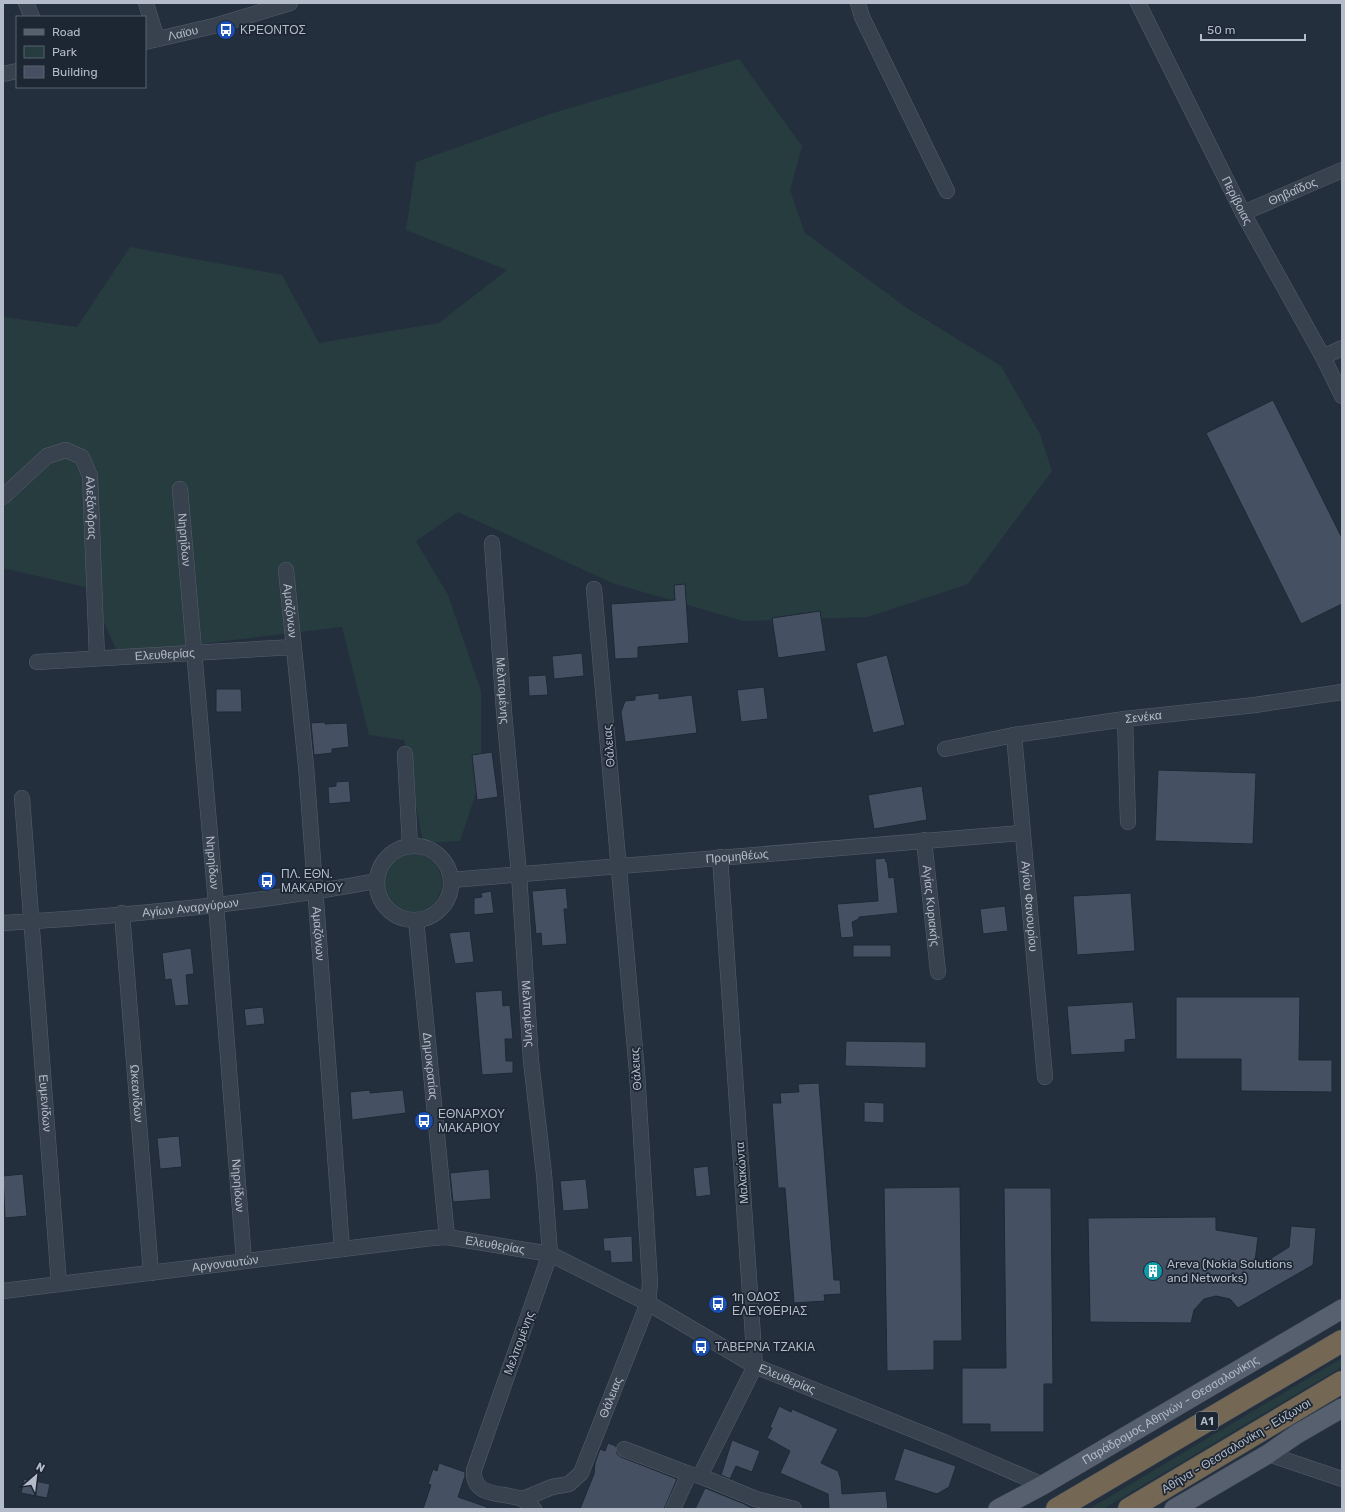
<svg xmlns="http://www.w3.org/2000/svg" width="1345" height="1512" font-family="Rubik,sans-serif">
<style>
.green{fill:#263c3f}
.building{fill:#455162;stroke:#1f2835}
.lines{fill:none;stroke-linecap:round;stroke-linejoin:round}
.minor-casing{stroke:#565f6c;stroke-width:16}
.major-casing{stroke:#414a57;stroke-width:20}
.highway-casing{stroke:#434c59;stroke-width:23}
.minor{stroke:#38414e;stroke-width:15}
.major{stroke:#56606e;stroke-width:19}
.highway{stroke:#746855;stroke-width:22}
.labels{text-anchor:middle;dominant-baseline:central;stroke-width:3.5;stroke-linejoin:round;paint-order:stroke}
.shield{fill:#1d2633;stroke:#878f9c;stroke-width:1}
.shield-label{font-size:11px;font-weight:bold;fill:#b4bcc9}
.poi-label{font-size:12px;fill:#b4bcc9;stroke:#1d2633;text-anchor:start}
.street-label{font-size:12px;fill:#b4bcc9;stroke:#1d2633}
</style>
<rect width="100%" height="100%" fill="#242f3e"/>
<g class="green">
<polygon points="739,59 802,146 790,190 805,233 907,308 1001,366 1040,434 1052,471 968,584 868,617 743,621 612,583 458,512 416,541 448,595 481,691 481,770 477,790 460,841 423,843 404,740 369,735 342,627 118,654 89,588 3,568 3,317 77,327 130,247 282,275 319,343 439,323 507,270 406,230 416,162 553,113"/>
<circle cx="413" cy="883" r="29"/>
<polygon points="1342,1358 1342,1367 1103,1509 1089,1509"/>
</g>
<g class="building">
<polygon points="1273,400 1342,538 1342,604 1301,624 1206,433"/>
<polygon points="685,584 689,643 638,647 638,658 615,659 611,604 675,600 674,585"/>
<polygon points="820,611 826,651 778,658 772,618"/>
<polygon points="582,653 584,676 554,679 552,656"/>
<polygon points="887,655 905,725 873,733 856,663"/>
<polygon points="546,675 548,695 529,696 528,676"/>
<polygon points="764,687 768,719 741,722 737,690"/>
<polygon points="216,689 241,689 242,712 216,712"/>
<polygon points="659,693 659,699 692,695 697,733 625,742 621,712 625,701 635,700 635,696"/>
<polygon points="325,722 325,724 347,723 349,747 332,749 332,753 314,755 311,723"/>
<polygon points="492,752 498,797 477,800 472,755"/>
<polygon points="1158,770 1256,773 1253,844 1155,841"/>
<polygon points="349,781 351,802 329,804 328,787 336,786 336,782"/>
<polygon points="922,786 927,820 874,829 868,795"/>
<polygon points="885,858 886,862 887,862 889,878 894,877 898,913 859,917 859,919 852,922 854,937 841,938 837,904 878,901 875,859"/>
<polygon points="566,888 568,909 564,909 567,944 542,946 541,933 536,934 532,891"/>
<polygon points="491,891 494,913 474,915 474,898 482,897 481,893"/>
<polygon points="1131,893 1135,951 1077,955 1073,896"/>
<polygon points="1005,906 1008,931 983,934 980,909"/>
<polygon points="470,931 474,962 455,964 449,933"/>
<rect x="853" y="945" width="38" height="12"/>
<polygon points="191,948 194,974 186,975 189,1005 175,1006 171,979 165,980 162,953"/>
<polygon points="502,990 503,1006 510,1005 513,1039 505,1039 506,1061 513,1061 513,1073 482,1075 475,992"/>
<polygon points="1176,997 1300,997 1299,1060 1332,1060 1332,1092 1241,1091 1241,1059 1176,1059"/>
<polygon points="1133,1002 1136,1039 1125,1040 1125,1052 1071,1055 1067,1006"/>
<polygon points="263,1007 265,1024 246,1026 244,1009"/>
<polygon points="846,1041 926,1042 926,1068 845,1066"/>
<polygon points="819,1083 834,1280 840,1280 841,1294 824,1295 825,1301 794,1303 785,1188 778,1188 772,1103 781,1103 780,1093 799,1092 798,1084"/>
<polygon points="370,1090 370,1093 403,1090 406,1113 352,1120 350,1092"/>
<polygon points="864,1102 884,1103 884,1123 864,1122"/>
<polygon points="179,1136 182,1167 160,1169 157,1138"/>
<polygon points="708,1166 711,1195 696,1197 693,1168"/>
<polygon points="489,1169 491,1199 453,1202 450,1173"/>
<polygon points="23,1174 27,1216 5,1218 3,1176"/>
<polygon points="586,1179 589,1209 563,1211 560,1181"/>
<polygon points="960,1187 962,1341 934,1341 934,1370 887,1371 884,1188"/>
<polygon points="1004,1188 1051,1188 1053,1384 1044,1384 1044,1432 990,1432 990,1424 962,1424 962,1368 1006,1368"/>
<polygon points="1216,1217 1216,1230 1258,1237 1254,1269 1289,1247 1291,1226 1316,1228 1313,1265 1238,1308 1230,1299 1216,1296 1204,1299 1194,1310 1191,1323 1090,1322 1088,1218"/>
<polygon points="632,1236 633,1262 611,1263 610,1251 604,1251 603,1238"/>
<polygon points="779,1406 791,1412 792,1409 838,1429 821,1463 838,1471 841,1480 842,1494 886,1491 888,1509 829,1509 828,1494 780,1473 790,1451 767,1438 772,1428 770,1427"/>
<polygon points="732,1440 760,1451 752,1472 736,1466 730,1479 721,1475"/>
<polygon points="608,1443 616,1446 617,1454 621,1457 677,1479 664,1509 580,1509 594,1474 595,1463 600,1449 605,1451"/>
<polygon points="904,1448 956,1466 949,1487 937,1494 894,1480"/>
<polygon points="439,1463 465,1472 465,1476 458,1497 487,1507 486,1509 423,1509 431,1485 428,1484 433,1469 437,1471"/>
<polygon points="24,1479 50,1484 47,1498 21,1493"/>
<polygon points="705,1488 742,1503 754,1509 695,1509"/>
</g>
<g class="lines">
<defs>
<g id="minor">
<polyline points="26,3 32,17"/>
<polyline points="146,3 157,39"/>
<polyline points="858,3 862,17 947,191"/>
<path id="s1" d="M1138 3 1243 213 1323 357 1342 396"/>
<path id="s2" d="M145 42 218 25 290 3"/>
<polyline points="3,74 17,71"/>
<path id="s3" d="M1243 213 1342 170"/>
<polyline points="1323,357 1342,348"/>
<path id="s4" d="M180 489 216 904 244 1261"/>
<path id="s5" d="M3 497 47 456 66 450 82 457 90 476 97 658"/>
<path id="s6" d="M492 543 504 712 519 874 531 1061 544 1174 550 1254 474 1470C472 1498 503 1492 522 1499 526 1501 530 1506 534 1509"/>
<path id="s7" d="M286 570 306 766 342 1249"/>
<path id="s8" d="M37 662 294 647"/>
<polyline points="1125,719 1128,822"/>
<path id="s9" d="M1014 735 1045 1077"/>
<path id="s10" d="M945 749 1014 735 1125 719 1255 705 1342 692"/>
<polyline points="405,754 410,846"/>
<path id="s11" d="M22 798 59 1284"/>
<path id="s12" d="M924 840 938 972"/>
<circle cx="414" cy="883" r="37"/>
<path id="s13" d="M451 880 1022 833"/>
<path id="s14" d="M122 913 151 1273"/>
<path id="s15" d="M416 920 447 1237"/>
<path id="s16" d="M3 923C128 916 254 904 376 881"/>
<path id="s17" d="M3 1291 432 1238 447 1237 550 1254 648 1303 755 1366 946 1443 1043 1485"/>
<polyline points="624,1449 689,1474 673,1509"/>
<polyline points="1268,1454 1342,1479"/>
<polyline points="689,1474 700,1476 756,1499 794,1509"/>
<polyline points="700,1476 755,1366 720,857"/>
<path id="s18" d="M523 1499 552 1487 569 1484 581 1473 648 1303 650 1283 637 1072 594 589"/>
</g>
<g id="major">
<path id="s19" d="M998 1509 1043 1485 1342 1309"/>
<polyline points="1174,1509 1268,1454 1297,1434 1342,1408"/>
</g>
<g id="highway">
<polyline points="1057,1509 1342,1341"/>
<polyline points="1129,1509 1342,1382"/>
</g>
</defs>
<use href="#minor" class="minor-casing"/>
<use href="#major" class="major-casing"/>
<use href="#highway" class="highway-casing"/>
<use href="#minor" class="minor"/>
<use href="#major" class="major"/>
<use href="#highway" class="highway"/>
</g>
<defs>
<symbol id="bus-disc" viewBox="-11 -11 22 22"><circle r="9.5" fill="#1a4fb4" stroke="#1d2633"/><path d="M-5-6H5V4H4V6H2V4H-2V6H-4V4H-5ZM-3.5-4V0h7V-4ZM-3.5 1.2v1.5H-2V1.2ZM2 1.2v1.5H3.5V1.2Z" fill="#fff"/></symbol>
<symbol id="building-disc" viewBox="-11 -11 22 22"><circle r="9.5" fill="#0f9aa8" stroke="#1d2633"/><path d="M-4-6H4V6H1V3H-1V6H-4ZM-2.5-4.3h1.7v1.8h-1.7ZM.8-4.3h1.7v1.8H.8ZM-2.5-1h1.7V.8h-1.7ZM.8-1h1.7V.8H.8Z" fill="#fff"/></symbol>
</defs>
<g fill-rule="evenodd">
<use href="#bus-disc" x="215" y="19" width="22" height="22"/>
<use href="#bus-disc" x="256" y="870" width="22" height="22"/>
<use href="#bus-disc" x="413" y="1110" width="22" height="22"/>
<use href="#building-disc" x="1142" y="1260" width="22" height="22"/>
<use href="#bus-disc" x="707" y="1293" width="22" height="22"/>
<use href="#bus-disc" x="690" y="1336" width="22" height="22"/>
</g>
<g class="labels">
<rect class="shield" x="1196" y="1412" width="22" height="18" rx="3"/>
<g class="shield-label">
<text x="1207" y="1421">Α1</text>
</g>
<g class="poi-label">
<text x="240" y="30">ΚΡΕΟΝΤΟΣ</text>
<text x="281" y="874">ΠΛ. ΕΘΝ.<tspan x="281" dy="14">ΜΑΚΑΡΙΟΥ</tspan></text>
<text x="438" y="1114">ΕΘΝΑΡΧΟΥ<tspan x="438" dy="14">ΜΑΚΑΡΙΟΥ</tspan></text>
<text x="1167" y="1264">Areva (Nokia Solutions<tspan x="1167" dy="14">and Networks)</tspan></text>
<text x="732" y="1297">1η ΟΔΟΣ<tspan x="732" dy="14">ΕΛΕΥΘΕΡΙΑΣ</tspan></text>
<text x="715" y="1347">ΤΑΒΕΡΝΑ ΤΖΑΚΙΑ</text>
</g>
<g class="street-label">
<text stroke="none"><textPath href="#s2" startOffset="39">Λαϊου</textPath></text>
<text stroke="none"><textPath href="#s3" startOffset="54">Θηβαΐδος</textPath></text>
<text stroke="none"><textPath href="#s1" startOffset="221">Περίβοιας</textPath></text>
<text stroke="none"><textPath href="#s5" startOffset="150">Αλεξάνδρας</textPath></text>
<text stroke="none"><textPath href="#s4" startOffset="51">Νηρηίδων</textPath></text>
<text stroke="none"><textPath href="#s7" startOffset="41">Αμαζόνων</textPath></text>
<text stroke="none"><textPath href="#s8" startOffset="128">Ελευθερίας</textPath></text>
<text stroke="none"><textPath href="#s6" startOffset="148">Μελπομένης</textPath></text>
<text stroke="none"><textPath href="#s10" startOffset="201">Σενέκα</textPath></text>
<text transform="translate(609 746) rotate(-95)">Θάλειας</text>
<text stroke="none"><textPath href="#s13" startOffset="287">Προμηθέως</textPath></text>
<text stroke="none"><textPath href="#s4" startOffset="375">Νηρηίδων</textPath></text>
<text stroke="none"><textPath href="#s16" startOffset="188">Αγίων Αναργύρων</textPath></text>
<text stroke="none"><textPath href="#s12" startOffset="66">Αγίας Κυριακής</textPath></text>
<text stroke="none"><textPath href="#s9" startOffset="172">Αγίου Φανουρίου</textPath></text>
<text stroke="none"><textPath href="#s7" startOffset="365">Αμαζόνων</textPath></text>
<text stroke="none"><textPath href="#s6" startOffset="472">Μελπομένης</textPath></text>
<text stroke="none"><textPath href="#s15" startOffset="147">Δημοκρατίας</textPath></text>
<text transform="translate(636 1069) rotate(-94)">Θάλειας</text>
<text stroke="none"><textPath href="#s14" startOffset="181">Ωκεανίδων</textPath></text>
<text stroke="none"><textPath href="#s11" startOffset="306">Ευμενίδων</textPath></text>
<text transform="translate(742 1173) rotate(-94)">Μαλακώντα</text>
<text stroke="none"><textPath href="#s4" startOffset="699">Νηρηίδων</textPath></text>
<text stroke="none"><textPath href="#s17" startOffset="496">Ελευθερίας</textPath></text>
<text stroke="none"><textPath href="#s17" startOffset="224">Αργοναυτών</textPath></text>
<text transform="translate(519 1343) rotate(-70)">Μελπομένης</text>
<text stroke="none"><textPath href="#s17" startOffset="820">Ελευθερίας</textPath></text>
<text stroke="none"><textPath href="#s18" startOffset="146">Θάλειας</textPath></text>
<text stroke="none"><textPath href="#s19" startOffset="199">Παράδρομος Αθηνών - Θεσσαλονίκης</textPath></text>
<text transform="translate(1236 1446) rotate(-31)">Αθήνα - Θεσσαλονίκη - Εύζωνοι</text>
</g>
</g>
<rect width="1345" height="1512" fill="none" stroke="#b4bcc9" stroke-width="8"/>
<rect x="16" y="16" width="130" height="72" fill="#1d2633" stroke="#59626f"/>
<rect x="24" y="29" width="20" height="6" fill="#56606e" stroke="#59626f"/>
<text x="52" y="36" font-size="12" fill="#b4bcc9">Road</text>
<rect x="24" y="46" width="20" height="12" fill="#263c3f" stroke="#59626f"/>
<text x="52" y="56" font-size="12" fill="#b4bcc9">Park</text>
<rect x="24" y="66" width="20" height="12" fill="#455162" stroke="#59626f"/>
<text x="52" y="76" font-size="12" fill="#b4bcc9">Building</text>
<g transform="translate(36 1476) rotate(28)" stroke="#1d2633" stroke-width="3" paint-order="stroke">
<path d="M0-3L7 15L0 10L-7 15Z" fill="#b4bcc9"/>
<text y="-6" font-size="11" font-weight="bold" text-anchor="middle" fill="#b4bcc9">N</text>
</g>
<path d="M1201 34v6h104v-6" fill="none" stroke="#b4bcc9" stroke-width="2"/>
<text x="1207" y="34" font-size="12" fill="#b4bcc9" stroke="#1d2633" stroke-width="3" paint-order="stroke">50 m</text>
</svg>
